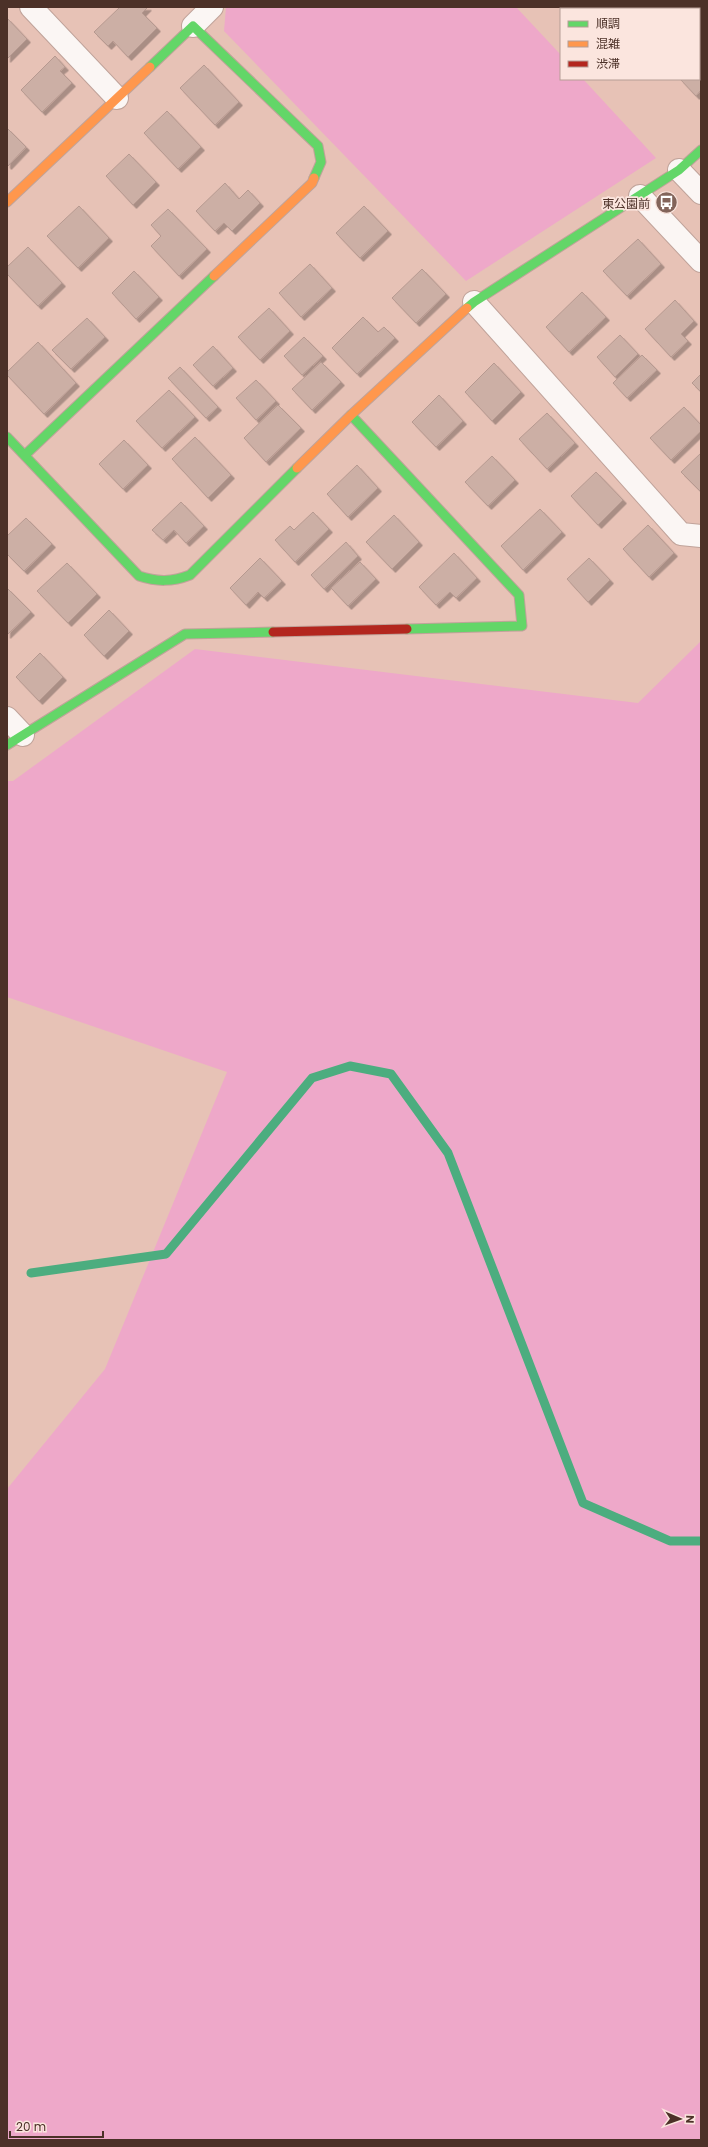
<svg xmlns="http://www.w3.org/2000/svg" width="708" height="2147" font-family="Poppins,'Noto Sans JP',sans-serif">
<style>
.green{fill:#eea8c9}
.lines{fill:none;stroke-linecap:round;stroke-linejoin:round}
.stream{stroke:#4cad7f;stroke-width:9}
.building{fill:#ccafa5;stroke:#b69990;filter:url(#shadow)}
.street-casing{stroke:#c0a39a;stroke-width:24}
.fast-casing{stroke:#c0a39a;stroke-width:11}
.slow-casing{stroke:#c0a39a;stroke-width:11}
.jam-casing{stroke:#c0a39a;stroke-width:11}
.street{stroke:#fbf6f4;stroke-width:22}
.fast{stroke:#63d668;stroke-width:9}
.slow{stroke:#ff974d;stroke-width:9}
.jam{stroke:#b3261e;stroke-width:9}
.labels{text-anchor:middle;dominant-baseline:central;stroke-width:3.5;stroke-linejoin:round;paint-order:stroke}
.poi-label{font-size:12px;fill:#4c3128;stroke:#fbe5de;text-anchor:end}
</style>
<defs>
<filter id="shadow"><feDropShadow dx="3.5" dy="3.5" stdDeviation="0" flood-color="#0004"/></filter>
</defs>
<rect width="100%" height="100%" fill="#e7c2b6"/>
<g class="green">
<polygon points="226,7 516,7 561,55 561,79 583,79 656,158 466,281 224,31"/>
<polygon points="701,641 701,2140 7,2140 7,1489 105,1369 227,1072 7,997 7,781 13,781 195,649 638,703"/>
</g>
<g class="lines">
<polyline class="stream" points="31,1273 166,1254 312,1078 350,1066 391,1074 448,1153 583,1503 670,1541 701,1541"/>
</g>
<g class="building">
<polygon points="120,7 148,7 142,13 157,28 128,57 113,41 108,46 94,32"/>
<polygon points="7,18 27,39 7,59"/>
<polygon points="701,49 701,90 696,96 680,79 699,79 699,51"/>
<polygon points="55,56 65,67 60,71 72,83 42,112 21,90"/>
<polygon points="204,65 239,102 215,125 180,88"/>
<polygon points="167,111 201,147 178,169 144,133"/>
<polygon points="7,128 26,147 8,166 7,165"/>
<polygon points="129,154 156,182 133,205 106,176"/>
<polygon points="225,183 239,199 248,190 260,203 232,231 224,223 215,231 196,211"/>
<polygon points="79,206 109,238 78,268 47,236"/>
<polygon points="364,206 388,231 360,258 336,233"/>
<polygon points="168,209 207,249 179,276 151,246 161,236 151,225"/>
<polygon points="638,239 661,264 627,296 603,271"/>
<polygon points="28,247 62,283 38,306 7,274 7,267"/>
<polygon points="310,264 332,288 301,317 279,293"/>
<polygon points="422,269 446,294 416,323 392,298"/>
<polygon points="134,271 159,297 136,319 112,293"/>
<polygon points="582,292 606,317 569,352 546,327"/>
<polygon points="675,300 694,321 681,334 688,341 671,357 645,329"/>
<polygon points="269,308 290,331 260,360 238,337"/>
<polygon points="363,317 378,332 384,327 395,338 357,374 332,348"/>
<polygon points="87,318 105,337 71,369 52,350"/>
<polygon points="620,335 638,354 615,377 597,357"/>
<polygon points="304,337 323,356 302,375 284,356"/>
<polygon points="38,342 76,383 44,414 7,375 7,372"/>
<polygon points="213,346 233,368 213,386 193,365"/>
<polygon points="642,355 657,370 627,398 613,383"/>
<polygon points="321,362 341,382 312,410 292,389"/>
<polygon points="494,363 521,392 492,421 465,392"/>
<polygon points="180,367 218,407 206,418 168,378"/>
<polygon points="701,374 701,392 692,383"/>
<polygon points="256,380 276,401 256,420 236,398"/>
<polygon points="169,390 195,417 162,448 136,421"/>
<polygon points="439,395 463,421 436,447 412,422"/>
<polygon points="278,405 301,428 266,462 244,438"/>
<polygon points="684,407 701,425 701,431 671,460 650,438"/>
<polygon points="547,413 575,443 547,469 519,439"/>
<polygon points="195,437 231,475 208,498 172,459"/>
<polygon points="124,440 148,465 123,489 99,464"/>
<polygon points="701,453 701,492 681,472"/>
<polygon points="492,456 515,480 488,506 465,482"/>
<polygon points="357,465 378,488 348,517 327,494"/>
<polygon points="596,472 623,500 598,525 571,496"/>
<polygon points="181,502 204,526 186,543 174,530 163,540 152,530"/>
<polygon points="540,509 562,532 523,570 501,546"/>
<polygon points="313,512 329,529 295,562 275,540 290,526 294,530"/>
<polygon points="394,515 419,542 392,569 366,542"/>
<polygon points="26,518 52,544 24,571 7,554 7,536"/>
<polygon points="648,525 674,553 649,577 623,549"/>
<polygon points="346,542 358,556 324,589 311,575"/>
<polygon points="454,553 477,578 456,598 450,592 436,605 419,587"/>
<polygon points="260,558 282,581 264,598 258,592 246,605 230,588"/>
<polygon points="589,558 610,580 588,602 567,579"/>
<polygon points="360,562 376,579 348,606 331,588"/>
<polygon points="67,563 97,594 68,623 37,591"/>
<polygon points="7,588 31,612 7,635"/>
<polygon points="109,610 129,631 104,656 84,635"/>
<polygon points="40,653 63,677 39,701 16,677"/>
</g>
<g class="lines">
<defs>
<g id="street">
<polyline points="31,7 117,98"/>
<polyline points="193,26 212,7"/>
<polyline points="679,170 701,193"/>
<polyline points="640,196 701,261"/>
<polyline points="474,302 681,534 701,536"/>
<polyline points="7,718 23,735"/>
</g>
<g id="fast">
<polyline points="150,67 193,26 318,146 321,162 314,178"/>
<polyline points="467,308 474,302 679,170 701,150"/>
<polyline points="351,415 519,595 522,626 407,629"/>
<path d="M7 437 139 576C157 582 172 582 190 575L297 468"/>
<polyline points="25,455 214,276"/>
<polyline points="7,745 185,634 273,632"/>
</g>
<g id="slow">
<polyline points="7,202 150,67"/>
<polyline points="214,276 312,183 314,178"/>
<polyline points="297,468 351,415 467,308"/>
</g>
<polyline id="jam" points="273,632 407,629"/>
</defs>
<use href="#street" class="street-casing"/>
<use href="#fast" class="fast-casing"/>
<use href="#slow" class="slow-casing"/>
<use href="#jam" class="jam-casing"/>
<use href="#street" class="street"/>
<use href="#fast" class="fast"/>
<use href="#slow" class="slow"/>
<use href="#jam" class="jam"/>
</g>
<defs>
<symbol id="bus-disc" viewBox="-11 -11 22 22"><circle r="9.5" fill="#82645a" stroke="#fbe5de"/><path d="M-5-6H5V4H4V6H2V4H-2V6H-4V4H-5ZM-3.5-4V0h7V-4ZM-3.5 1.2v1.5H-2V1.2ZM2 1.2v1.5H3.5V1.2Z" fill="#fff"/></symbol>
</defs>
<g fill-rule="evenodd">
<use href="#bus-disc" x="654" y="190" width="25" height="25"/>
</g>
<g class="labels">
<g class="poi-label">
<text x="650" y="203">東公園前</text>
</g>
</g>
<rect width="708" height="2147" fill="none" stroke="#4c3128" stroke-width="16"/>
<rect x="560" y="8" width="140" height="72" fill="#fbe5de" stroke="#b59d95"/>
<rect x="568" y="21" width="20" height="6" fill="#63d668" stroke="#b59d95"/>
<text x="596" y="28" font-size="12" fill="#4c3128">順調</text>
<rect x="568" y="41" width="20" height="6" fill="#ff974d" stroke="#b59d95"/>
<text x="596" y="48" font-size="12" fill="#4c3128">混雑</text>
<rect x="568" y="61" width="20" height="6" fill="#b3261e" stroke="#b59d95"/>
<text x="596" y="68" font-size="12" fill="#4c3128">渋滞</text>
<g transform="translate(680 2119) rotate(92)" stroke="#fbe5de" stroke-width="3" paint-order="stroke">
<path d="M0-3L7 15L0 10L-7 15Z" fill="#4c3128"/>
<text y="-6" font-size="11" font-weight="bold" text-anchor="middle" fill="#4c3128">N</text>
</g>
<path d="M10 2131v6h93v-6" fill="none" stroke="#4c3128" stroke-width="2"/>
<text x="16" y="2131" font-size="12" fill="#4c3128" stroke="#fbe5de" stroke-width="3" paint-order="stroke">20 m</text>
</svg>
